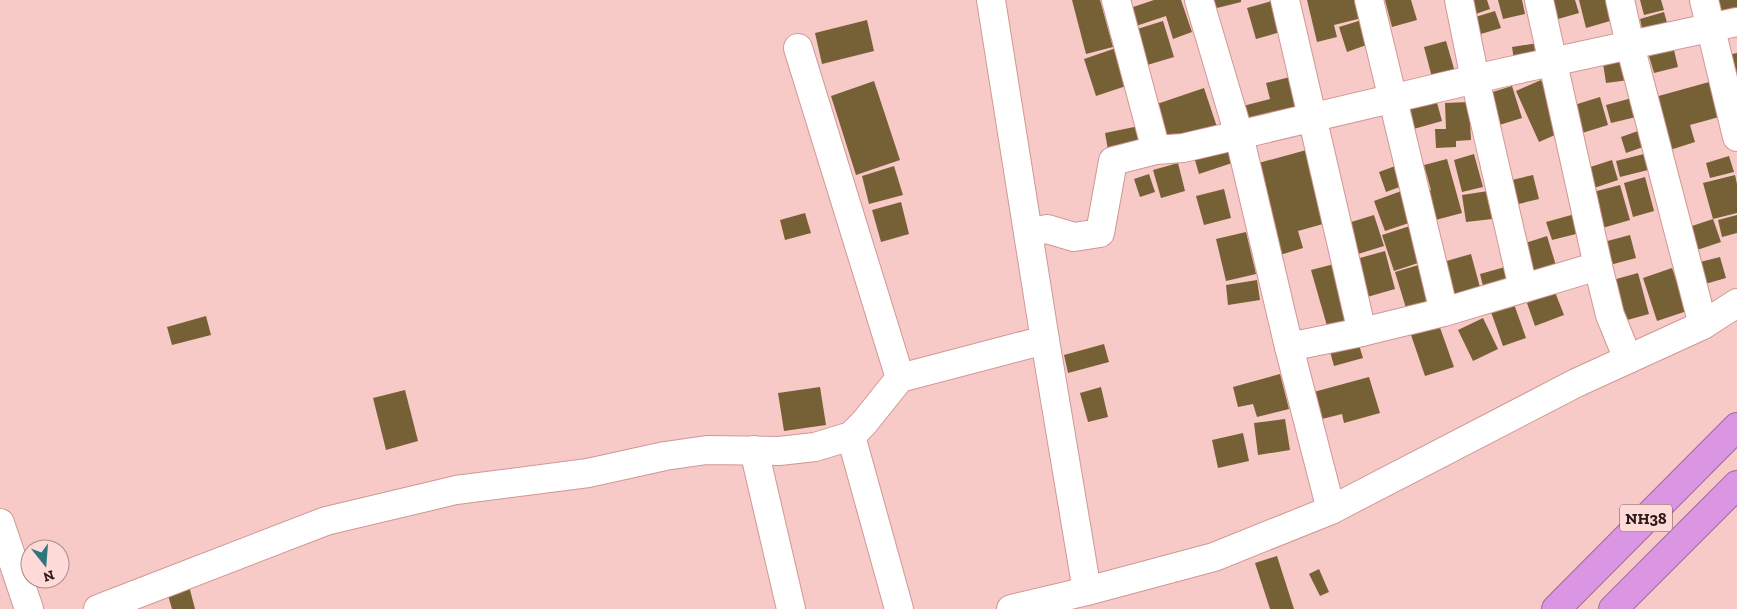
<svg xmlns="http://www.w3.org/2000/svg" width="1737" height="609" font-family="'Zilla Slab',serif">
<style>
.building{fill:#766035}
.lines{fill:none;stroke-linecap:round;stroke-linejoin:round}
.minor-casing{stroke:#cf9894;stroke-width:30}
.highway-casing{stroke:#9d6a9b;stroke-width:30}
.minor{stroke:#fff;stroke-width:28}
.highway{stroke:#da96e2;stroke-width:28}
.labels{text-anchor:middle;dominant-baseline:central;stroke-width:5;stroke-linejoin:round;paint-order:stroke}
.shield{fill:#fedad8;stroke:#6c5352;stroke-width:1}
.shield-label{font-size:16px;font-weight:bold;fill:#2d1918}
</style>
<rect width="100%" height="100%" fill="#f8cac7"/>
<g class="building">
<polygon points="1072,0 1100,0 1113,47 1086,54"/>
<polygon points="1154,0 1181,0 1192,32 1173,39 1166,16 1130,28 1124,10"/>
<polygon points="1206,0 1241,0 1241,2 1209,10"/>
<polygon points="1276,0 1284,31 1256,39 1247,8"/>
<polygon points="1307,0 1361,0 1366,17 1334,25 1337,37 1317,42"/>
<polygon points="1385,0 1411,0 1417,20 1392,27"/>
<polygon points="1461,0 1487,0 1490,9 1467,17"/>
<polygon points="1498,0 1522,0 1525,14 1503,19"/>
<polygon points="1544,0 1575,0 1579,13 1551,21"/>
<polygon points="1579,0 1612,0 1617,19 1586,28"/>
<polygon points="1640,0 1661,0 1664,10 1644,15"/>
<polygon points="1711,0 1737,0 1737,18 1718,23"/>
<polygon points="1495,11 1501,28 1474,36 1469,19"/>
<polygon points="1664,12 1669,30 1644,37 1640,19"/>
<polygon points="1365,19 1372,43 1347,52 1339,27"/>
<polygon points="867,20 874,51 822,64 815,33"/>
<polygon points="1163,21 1174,57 1144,66 1134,30"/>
<polygon points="1446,41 1457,79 1434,85 1424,47"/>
<polygon points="1544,42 1547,62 1515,66 1512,47"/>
<polygon points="1116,48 1129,85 1096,96 1084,59"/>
<polygon points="1674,50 1678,67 1654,73 1649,56"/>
<polygon points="1737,53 1737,74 1732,75 1728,55"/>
<polygon points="1625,59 1629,80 1606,83 1603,63"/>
<polygon points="1290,77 1299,111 1244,126 1239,107 1270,99 1266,83"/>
<polygon points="1541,80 1564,131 1539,142 1516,91"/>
<polygon points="874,81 900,160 856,175 831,96"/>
<polygon points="1709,82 1719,117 1690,125 1695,142 1670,150 1655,97"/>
<polygon points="1512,86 1522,118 1496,126 1486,94"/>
<polygon points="1204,88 1217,127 1167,143 1154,105"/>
<polygon points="1600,97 1608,125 1579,134 1571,106"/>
<polygon points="1632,98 1636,117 1611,123 1606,105"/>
<polygon points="1436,99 1442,121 1410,130 1404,108"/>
<polygon points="1469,102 1471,140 1456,141 1456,147 1436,148 1435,129 1446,129 1445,103"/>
<polygon points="1139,126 1142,144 1108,150 1105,133"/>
<polygon points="1638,131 1643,147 1626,153 1621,137"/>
<polygon points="1226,146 1232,163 1199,174 1194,157"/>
<polygon points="1310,149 1330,222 1298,231 1303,248 1280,255 1255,164"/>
<polygon points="1474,154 1483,187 1462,192 1454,160"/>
<polygon points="1644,154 1648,170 1620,177 1616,161"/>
<polygon points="1729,156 1734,172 1710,178 1706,163"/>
<polygon points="1447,159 1462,213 1428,222 1420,193 1431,190 1424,165"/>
<polygon points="1612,160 1618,180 1588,190 1581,170"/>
<polygon points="1178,163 1185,191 1161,198 1153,170"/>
<polygon points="1398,165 1405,185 1386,192 1379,172"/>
<polygon points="894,166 903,195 869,204 862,176"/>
<polygon points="1149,174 1155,192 1140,197 1134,179"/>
<polygon points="1533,175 1539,199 1510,206 1503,182"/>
<polygon points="1735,175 1737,184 1737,213 1713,219 1703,183"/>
<polygon points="1645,177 1654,211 1633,217 1624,183"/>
<polygon points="1620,185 1630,220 1599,229 1589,193"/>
<polygon points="1224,189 1231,218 1204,225 1196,196"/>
<polygon points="1404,190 1415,221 1385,231 1374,201"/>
<polygon points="1488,191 1492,219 1466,222 1462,195"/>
<polygon points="901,202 909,234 881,242 872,210"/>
<polygon points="805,213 811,233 785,240 780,220"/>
<polygon points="1575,214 1580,233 1552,240 1546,222"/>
<polygon points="1374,215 1384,246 1358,254 1348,223"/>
<polygon points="1737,215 1737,233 1722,237 1718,220"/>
<polygon points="1713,219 1721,242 1694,251 1686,228"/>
<polygon points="1413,225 1424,261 1394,271 1382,235"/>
<polygon points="1246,232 1256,274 1226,281 1216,239"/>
<polygon points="1630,235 1636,258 1606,266 1600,243"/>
<polygon points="1547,236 1558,272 1530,281 1519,245"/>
<polygon points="1385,251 1395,289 1360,299 1349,261"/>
<polygon points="1471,254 1481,291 1453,299 1443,262"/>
<polygon points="1720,257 1726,278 1698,286 1692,264"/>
<polygon points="1338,263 1353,319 1327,326 1311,270"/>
<polygon points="1425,263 1436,298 1406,308 1395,272"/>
<polygon points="1505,267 1510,287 1485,294 1480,274"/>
<polygon points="1672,268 1687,311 1657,321 1643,278"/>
<polygon points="1638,273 1649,314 1620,322 1609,281"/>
<polygon points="1257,280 1260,300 1228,305 1226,285"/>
<polygon points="1555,292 1564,315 1535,326 1527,303"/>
<polygon points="1514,304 1526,338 1503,346 1491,312"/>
<polygon points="206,316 211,335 172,345 167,327"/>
<polygon points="1483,318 1498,349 1473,361 1458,330"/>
<polygon points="1438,322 1454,367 1425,376 1410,332"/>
<polygon points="1357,339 1363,358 1334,366 1329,348"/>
<polygon points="1104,344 1109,362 1068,373 1064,355"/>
<polygon points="1280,374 1289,409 1257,417 1253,404 1238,407 1233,387"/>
<polygon points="1369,377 1380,413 1344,423 1342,414 1318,420 1310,393"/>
<polygon points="820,387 826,425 784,431 778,393"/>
<polygon points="1101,387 1108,417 1088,422 1080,393"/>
<polygon points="405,390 418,441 386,450 373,398"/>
<polygon points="1285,419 1290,450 1258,455 1254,423"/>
<polygon points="1243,433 1249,461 1218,468 1212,440"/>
<polygon points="1277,556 1294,609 1270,609 1255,563"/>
<polygon points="1319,569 1329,592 1320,596 1309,574"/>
<polygon points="189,586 195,609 172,609 167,592"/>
</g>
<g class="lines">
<defs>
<g id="minor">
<polyline points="991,0 1045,340 1087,591 1214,557 1331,510 1576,383 1703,325 1737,303"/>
<polyline points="1116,0 1156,150 1183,148 1501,73 1737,22"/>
<polyline points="1199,0 1239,135 1289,347 1331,510"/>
<polyline points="1285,0 1362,332"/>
<polyline points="1369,0 1444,312"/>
<polyline points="1459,0 1475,79 1523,288"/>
<polyline points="1539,0 1598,266 1610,315 1628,359"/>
<polyline points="1620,0 1630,45 1703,325"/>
<polyline points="1704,0 1737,137"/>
<polyline points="798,48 900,378"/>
<polyline points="1028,232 1047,229 1074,237 1100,233 1113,161 1156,150"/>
<polyline points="1289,347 1362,332 1444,312 1598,266"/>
<polyline points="851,436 899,609"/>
<polyline points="754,450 791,609"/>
<polyline points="0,523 29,609"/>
<polyline points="98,609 326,521 456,490 588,473 665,456 707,450 779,451 815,447 851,436 864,423 900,378 1045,340"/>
<polyline points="1011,609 1087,591"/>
</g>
<g id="highway">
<polyline points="1556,609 1737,427"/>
<polyline points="1613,609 1737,485"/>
</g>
</defs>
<use href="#minor" class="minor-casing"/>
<use href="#highway" class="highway-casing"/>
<use href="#minor" class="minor"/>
<use href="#highway" class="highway"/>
</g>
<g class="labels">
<rect class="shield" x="1620" y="504.5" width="52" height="27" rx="4"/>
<g class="shield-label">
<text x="1646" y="518">NH38</text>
</g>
</g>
<g transform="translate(45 564) rotate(163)"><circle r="24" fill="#fedad8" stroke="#aa8d8b"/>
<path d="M0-4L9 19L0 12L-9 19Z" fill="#2d767d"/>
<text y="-8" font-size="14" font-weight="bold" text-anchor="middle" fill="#2d1918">N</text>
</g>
</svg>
